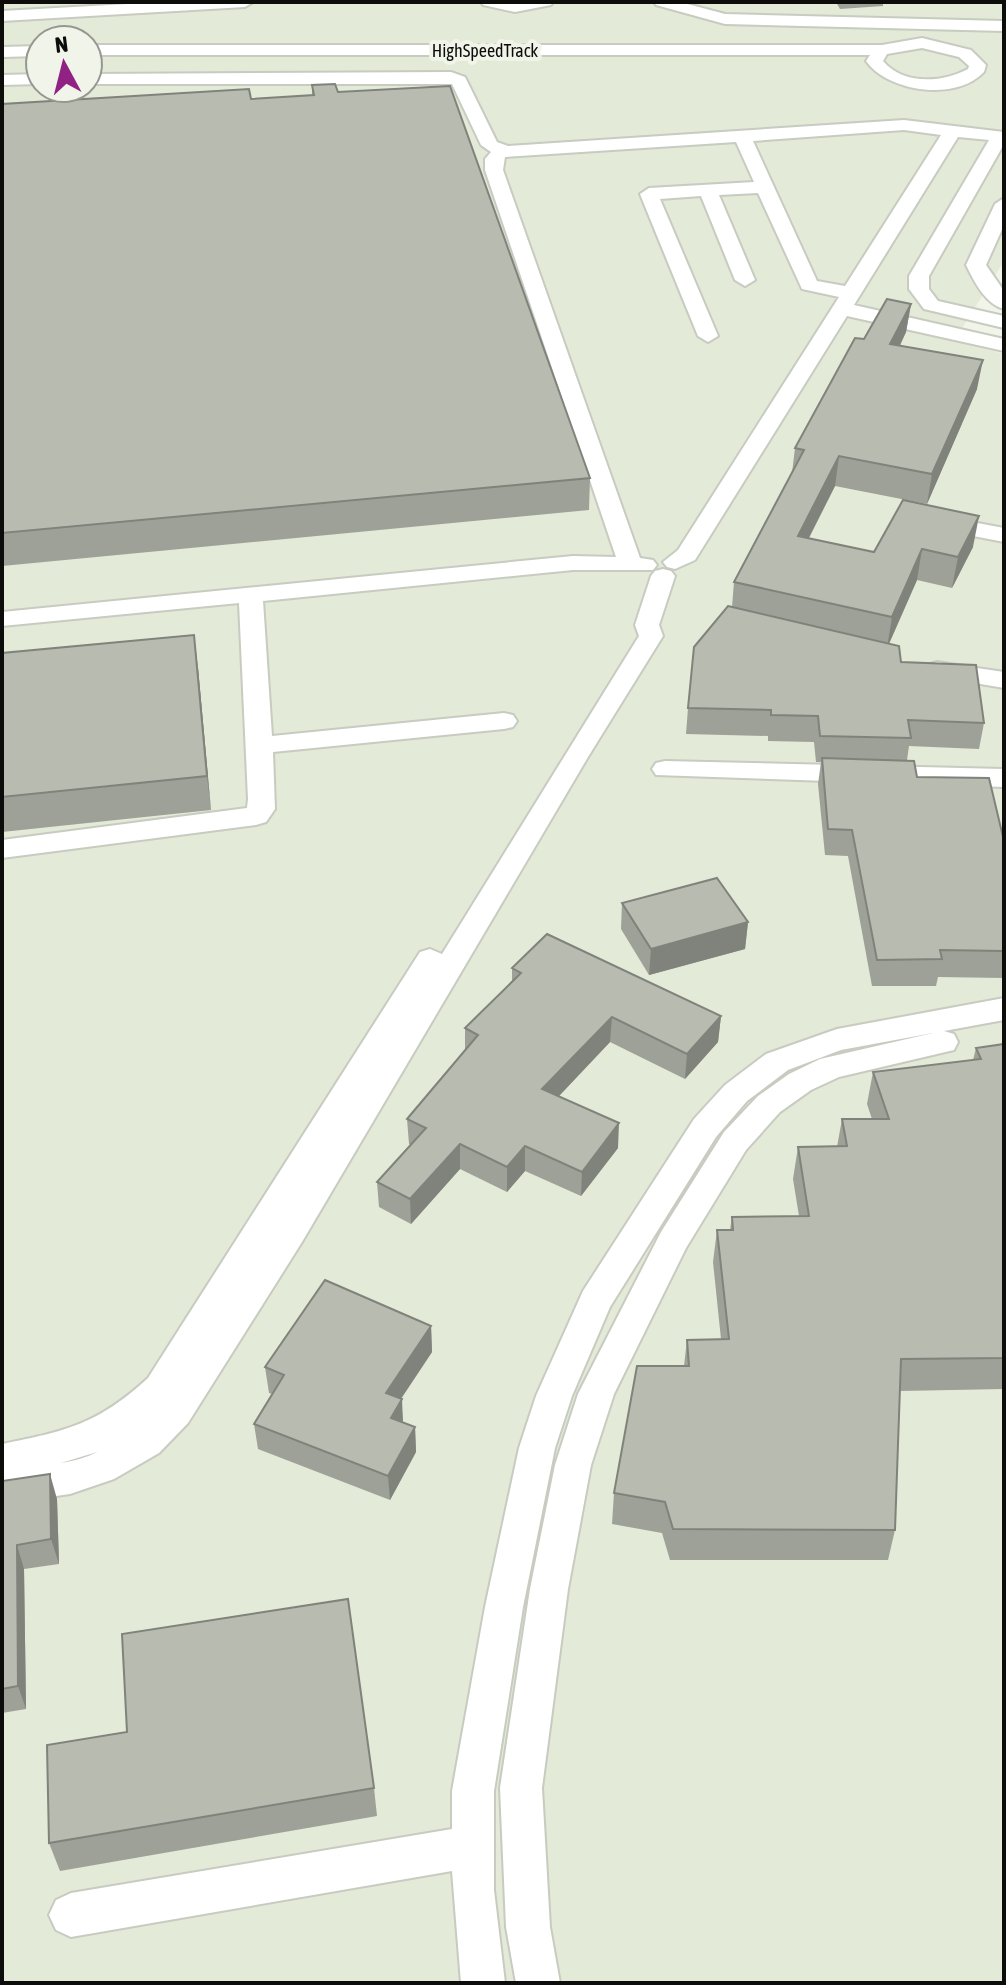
<svg xmlns="http://www.w3.org/2000/svg" width="1006" height="1985" font-family="'Asap Condensed',sans-serif">
<style>
.built{fill:#e3ead7;fill-rule:evenodd}
.lines{fill:none;stroke-linecap:round;stroke-linejoin:round}
.minor-casing{stroke:#c7cbc0;stroke-width:4}
.minor{fill:#fff;fill-rule:evenodd}
.wall{fill:#9da197}
.shaded-wall{fill:#80837b}
.building{fill:#b7bbb0;stroke:#80837b;stroke-width:2}
.labels{text-anchor:middle;dominant-baseline:central;stroke-width:8;stroke-linejoin:round;paint-order:stroke}
.far-street-label{font-size:18px;fill:#0c0d0a;stroke:#f0f4e9}
</style>
<rect width="100%" height="100%" fill="#f0f4e9"/>
<path class="built" d="M2 2H1004V261L954 341 1004 354V1983H2ZM40 40H88V88H40Z"/>
<g class="lines">
<defs>
<g id="minor">
<polygon points="163,2 253,2 245,7 2,21 2,11"/>
<polygon points="481,2 553,2 551,5 515,12 483,5"/>
<polygon points="654,2 680,2 725,14 1004,21 1004,31 725,24 656,5"/>
<path d="M922 38 971 50 986 65 984 72C956 102 888 92 866 61L870 55H88V45H882ZM922 48 959 57 969 66 968 69C942 83 903 85 883 61L887 54Z"/>
<polygon points="40,46 40,56 2,57 2,47"/>
<path d="M451 72 465 77 497 142 508 146 904 120 1004 132V144L929 276V289L938 301 1004 316V328L924 309 909 289V276L989 140 958 137 854 305 1004 339V351L847 316 695 560 675 569 667 567 663 562 678 550 839 297 802 289 758 193 719 195 755 280 745 286 735 280 701 196 660 199 718 336 708 342 698 336 640 194 649 188 754 182 736 142 505 157 503 170 640 558 653 560 657 565 653 570H573L263 601 272 736 504 713 513 715 517 721 513 727 504 729 273 752 275 809 266 822 256 825 2 858V840L247 808 248 799 239 603 2 626V612L573 556 616 557 485 170V159L491 152 481 145 452 84H88V74ZM904 130 941 135 845 286 817 281 753 141Z"/>
<polygon points="40,74 40,84 2,85 2,75"/>
<path d="M1004 198V225L986 265 1004 291V309C985 304 974 281 966 265L995 204Z"/>
<polygon points="935,515 1004,528 1004,542 927,527 923,522 927,517"/>
<path d="M663 569 671 571 675 576 659 625 663 636 588 757 302 1242 188 1423 159 1453 114 1479 70 1494 2 1504V1444C67 1431 98 1424 148 1378L420 952 430 949 442 954 639 636 635 625 651 576 655 571ZM97 1452C86 1458 73 1461 61 1463Z"/>
<polygon points="937,662 1004,672 1004,688 928,675 924,670 928,665"/>
<polygon points="665,761 1004,769 1004,787 656,775 652,769 656,763"/>
<polygon points="1004,998 1004,1020 944,1031 954,1034 958,1042 954,1050 839,1077 811,1090 780,1112 746,1150 686,1248 614,1394 591,1465 568,1589 542,1788 550,1927 560,1983 516,1983 506,1927 500,1788 530,1589 555,1465 578,1394 661,1232 724,1132 758,1096 789,1074 820,1059 933,1033 841,1050 788,1070 747,1101 716,1137 610,1307 572,1396 555,1448 523,1607 494,1791 494,1890 505,1983 461,1983 452,1871 71,1937 56,1930 49,1915 56,1900 71,1893 452,1829 452,1791 485,1607 519,1448 536,1396 583,1291 694,1119 725,1085 766,1054 837,1029"/>
</g>
</defs>
<use href="#minor" class="minor-casing"/>
<use href="#minor" class="minor"/>
</g>
<g class="wall">
<polygon points="836,2 883,2 883,6 840,9"/>
<polygon points="312,85 338,92 590,478 589,510 2,566 2,104 251,99 312,95"/>
<polygon points="911,304 906,332 900,346 977,389 927,504 835,486 809,538 874,552 973,547 952,588 917,580 889,644 901,662 984,723 979,749 909,746 907,760 917,777 1004,841 1004,978 938,977 936,986 872,986 848,856 825,855 818,784 821,762 816,762 814,742 768,741 768,736 686,734 688,708 732,607 734,582 792,473 795,448 864,339"/>
<polygon points="2,653 198,668 211,810 2,832"/>
<polygon points="622,903 748,922 745,949 649,975 621,929"/>
<polygon points="512,968 721,1016 718,1042 685,1079 610,1042 559,1096 618,1148 581,1196 525,1171 507,1192 460,1169 411,1224 379,1207 377,1182 411,1145 409,1144 407,1119 465,1051 465,1028 512,982"/>
<polygon points="1004,1044 1004,1389 900,1391 895,1530 888,1560 670,1560 662,1533 612,1524 614,1493 684,1366 687,1340 721,1339 713,1262 717,1230 730,1230 732,1217 799,1216 793,1179 798,1147 837,1147 842,1119 872,1119 867,1104 873,1072 973,1060 976,1048"/>
<polygon points="431,1326 432,1352 401,1399 403,1422 415,1427 416,1452 390,1500 258,1449 254,1424 272,1394 269,1393 265,1367"/>
<polygon points="2,1481 57,1499 59,1564 24,1569 26,1709 2,1713"/>
<polygon points="374,1788 377,1816 60,1871 49,1843"/>
</g>
<g class="shaded-wall">
<polygon points="911,304 906,332 886,373 890,344"/>
<polygon points="983,360 977,389 927,504 932,474"/>
<polygon points="839,456 835,486 794,567 798,536"/>
<polygon points="979,516 973,547 952,588 958,557"/>
<polygon points="922,549 917,580 887,648 892,617"/>
<polygon points="194,635 198,668 211,810 207,776"/>
<polygon points="748,922 745,949 649,975 651,949"/>
<polygon points="721,1016 718,1042 685,1079 687,1054"/>
<polygon points="612,1017 610,1042 542,1114 542,1089"/>
<polygon points="619,1123 618,1148 581,1196 582,1172"/>
<polygon points="460,1144 460,1169 411,1224 410,1199"/>
<polygon points="525,1146 525,1171 507,1192 507,1167"/>
<polygon points="431,1326 432,1352 388,1418 386,1393"/>
<polygon points="402,1399 403,1424 391,1418"/>
<polygon points="415,1427 416,1452 390,1500 388,1476"/>
<polygon points="50,1474 57,1499 59,1564 51,1539"/>
<polygon points="17,1545 24,1569 26,1709 18,1686"/>
</g>
<g class="building">
<polygon points="335,84 338,92 450,86 590,478 2,533 2,104 249,89 251,99 314,95 312,85"/>
<polygon points="887,299 911,304 890,344 983,360 932,474 839,456 798,536 874,552 903,500 979,516 958,557 922,549 892,617 734,582 804,450 795,448 855,338 864,339"/>
<polygon points="728,606 899,646 901,662 976,665 984,723 908,720 911,738 820,736 818,716 771,715 771,710 688,708 694,647"/>
<polygon points="194,635 207,776 2,797 2,653"/>
<polygon points="822,758 914,761 917,777 989,778 1004,841 1004,951 940,950 942,959 877,960 852,830 828,829"/>
<polygon points="717,878 748,922 651,949 622,903"/>
<polygon points="547,934 721,1016 687,1054 612,1017 542,1089 619,1123 582,1172 525,1146 507,1167 460,1144 410,1199 377,1182 426,1128 407,1119 478,1035 465,1028 521,973 512,968"/>
<polygon points="1004,1044 1004,1358 901,1359 895,1530 673,1529 665,1502 614,1493 637,1366 689,1366 687,1340 729,1339 717,1230 733,1230 732,1217 809,1216 798,1147 847,1146 842,1119 889,1119 873,1072 981,1059 976,1048"/>
<polygon points="325,1280 431,1326 386,1393 402,1399 391,1418 415,1427 388,1476 254,1424 284,1375 265,1367"/>
<polygon points="50,1474 51,1539 17,1545 18,1686 2,1689 2,1481"/>
<polygon points="348,1599 374,1788 49,1843 47,1745 127,1732 122,1634"/>
</g>
<g class="labels">
<g class="far-street-label">
<text x="485" y="50">HighSpeedTrack</text>
</g>
</g>
<rect width="1006" height="1985" fill="none" stroke="#0c0d0a" stroke-width="8"/>
<g transform="translate(64 64) rotate(353)"><circle r="38" fill="#f0f4e9" stroke="#959890" stroke-width="2"/>
<path d="M0-6L14 30L0 20L-14 30Z" fill="#902284"/>
<text y="-12" font-size="22" font-weight="bold" text-anchor="middle" fill="#0c0d0a">N</text>
</g>
</svg>
